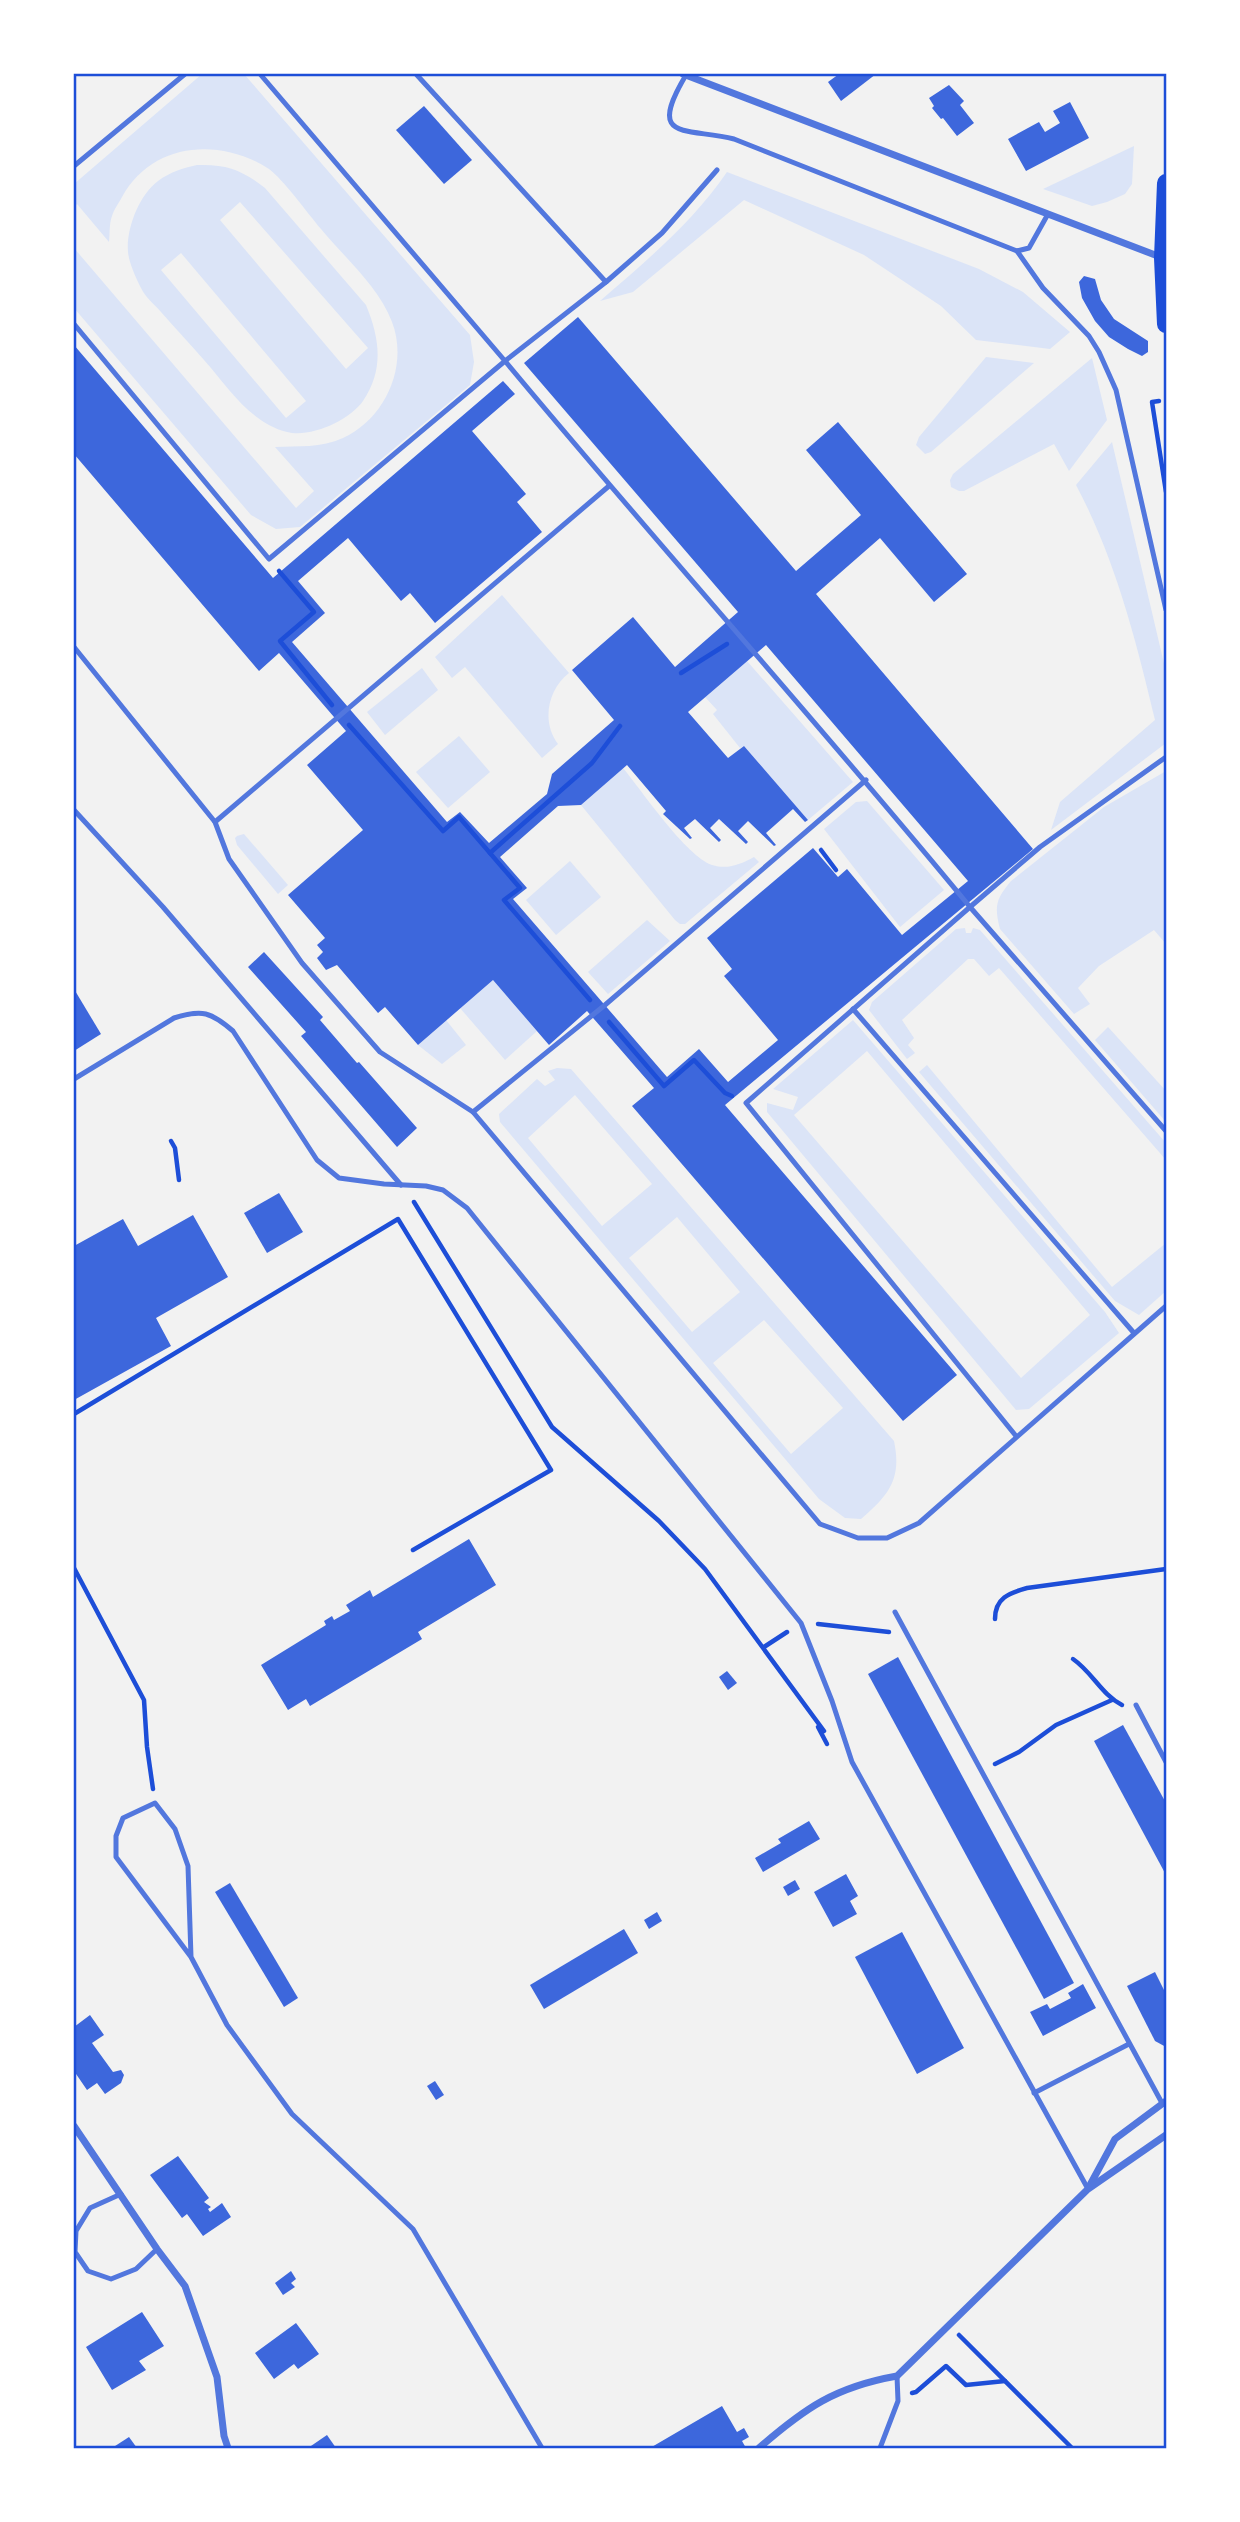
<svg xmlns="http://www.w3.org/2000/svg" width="1240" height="2522" font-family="Jost,sans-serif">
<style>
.green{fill:#dbe4f7;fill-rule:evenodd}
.building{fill:#3d67dc;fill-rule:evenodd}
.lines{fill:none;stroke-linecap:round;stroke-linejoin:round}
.path{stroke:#1d4ed8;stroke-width:4.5}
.service{stroke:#5277de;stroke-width:5}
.minor{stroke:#5277de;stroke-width:7}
.primary{stroke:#1d4ed8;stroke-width:18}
.neatline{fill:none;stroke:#1d4ed8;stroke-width:2.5}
</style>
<rect width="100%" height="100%" fill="#f2f2f2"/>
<g class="green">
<path d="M202 74H244L470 335 474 362 470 385 300 527 276 529 251 515 74 308V248L296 508 314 491 275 447C298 446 321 448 343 438 385 419 409 366 392 322 379 287 345 258 321 229 309 215 283 179 269 169 220 137 152 142 122 197 119 203 114 209 112 216 109 224 110 234 109 242L77 204 74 207V184Z"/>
<polygon points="1134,146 1132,184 1125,194 1107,202 1092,206 1043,189"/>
<path d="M197 165C227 164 242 170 265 188L366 305C380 339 384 370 363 401 349 421 310 438 287 432 250 423 228 387 204 360 190 344 175 328 161 312 155 305 145 297 141 288 136 278 129 263 128 252 126 229 139 195 158 181 170 172 183 168 197 165ZM240 202 368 348 346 369 220 220ZM181 253 306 401 286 418 161 270Z"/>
<path d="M727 172 979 269 1023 292 1070 332 1050 349 976 340 941 306 864 255 744 200 633 292 600 301C646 261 693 222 727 172Z"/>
<polygon points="986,357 1034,363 931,452 925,454 916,445 919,437"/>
<polygon points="1092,358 1107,420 1069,471 1054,444 964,491 959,491 951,487 950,480 953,474"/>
<path d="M1112 442 1166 672V743L1051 830 1060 802 1155 720C1136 640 1115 558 1076 485Z"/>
<path d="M502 595 569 673C548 689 541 722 558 744L542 758 465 667 452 678 435 657Z"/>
<polygon points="747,661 853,782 808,820 744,746 740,748 713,714 717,710 705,697"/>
<polygon points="422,668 438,690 385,735 367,712"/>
<polygon points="459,736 490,772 448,808 416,772"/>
<path d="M623 768C642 791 686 856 712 865 728 870 741 864 754 857L759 862 685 924H680L675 920 581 805Z"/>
<path d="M1166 771V944L1154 930 1099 966 1078 988 1090 1004 1074 1014 1000 929C994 906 996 899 1011 881L1104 807Z"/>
<polygon points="867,801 944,890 900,927 824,829 856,802"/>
<polygon points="244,834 288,885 278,894 237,845 235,838 237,836"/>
<polygon points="570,861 601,897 556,935 526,900"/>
<polygon points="647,920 670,941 608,994 588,972"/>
<polygon points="965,928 966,933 971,933 973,928 980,930 1166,1143 1166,1160 999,968 989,976 974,959 968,959 902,1020 914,1038 908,1045 915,1053 907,1059 869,1010 872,1002 956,929"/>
<polygon points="493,980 537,1031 505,1060 460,1008"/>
<polygon points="446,1020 466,1045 442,1064 418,1045"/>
<path d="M853 1020 1105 1312 1119 1333 1029 1409 1016 1410 767 1112V1103L793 1110 798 1097 773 1089ZM867 1051 1090 1315 1021 1378 794 1115Z"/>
<polygon points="1108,1027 1166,1091 1166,1122 1095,1040"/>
<polygon points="927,1065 1112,1287 1166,1243 1166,1291 1139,1315 1115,1301 919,1072"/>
<path d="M557 1068 571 1069 894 1441C902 1479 889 1495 861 1519L845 1518 819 1499 500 1122 499 1114 537 1079 545 1086 555 1080 548 1071ZM575 1095 652 1184 602 1226 528 1138ZM677 1217 740 1292 692 1332 629 1258ZM764 1320 843 1408 791 1454 713 1363Z"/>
</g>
<g class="building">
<polygon points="839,74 876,74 841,101 828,82"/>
<polygon points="949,85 964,101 960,105 974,123 957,136 943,118 941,119 932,108 934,106 929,98"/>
<polygon points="1070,102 1089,138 1026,171 1008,139 1039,122 1045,132 1060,123 1053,111"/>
<polygon points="424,106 472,160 444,184 396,130"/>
<polygon points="1084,276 1095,279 1101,300 1114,319 1148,341 1148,352 1142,356 1128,349 1109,337 1095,321 1082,298 1079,282"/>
<path d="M578 317 796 571 861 515 806 450 838 422 967 574 934 602 880 538 816 594 1033 849 725 1105 957 1375 903 1421 632 1106 654 1088 587 1011 549 1045 493 980 418 1045 385 1007 378 1013 337 965 326 970 317 958 323 952 317 945 325 938 288 895 363 830 307 765 346 731 279 653 259 671 74 454V345L273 578 503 381 515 394 472 431 526 494 517 502 542 532 435 623 410 593 401 601 348 538 298 581 325 613 292 642 447 822 460 812 489 843 547 794 552 774 614 720 572 670 633 617 675 667 738 612 524 363ZM766 645 968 881 902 935 847 869 838 877 813 848 707 938 732 969 724 976 778 1040 728 1082 699 1049 667 1077 513 899 527 888 500 857 558 806 581 805 627 765 666 811 663 814 690 839 692 838 684 828 695 819 719 842 721 840 710 828 719 819 746 844 748 842 738 831 748 821 774 846 776 845 766 833 793 809 805 822 808 820 744 746 728 758 688 712Z"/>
<polygon points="264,952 323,1017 320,1020 357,1063 359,1062 417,1128 397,1147 301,1036 306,1032 248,967"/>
<polygon points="74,989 101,1034 74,1051"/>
<polygon points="279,1193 303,1232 267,1253 244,1213"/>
<polygon points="193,1215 228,1277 156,1318 171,1346 74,1400 74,1246 123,1219 138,1246"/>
<polygon points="469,1539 496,1585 418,1632 422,1639 310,1706 306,1699 288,1710 261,1665 326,1625 324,1621 332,1616 334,1620 350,1611 346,1605 370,1590 373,1597"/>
<polygon points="898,1657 1074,1983 1044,1999 868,1674"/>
<polygon points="727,1671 737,1683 728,1690 719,1677"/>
<polygon points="1123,1725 1166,1803 1166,1875 1094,1741"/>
<polygon points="809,1821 820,1839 763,1872 755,1858 781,1843 778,1839"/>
<polygon points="846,1874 858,1896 850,1901 857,1914 833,1927 814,1892"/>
<polygon points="795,1880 800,1889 788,1896 783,1887"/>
<polygon points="230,1883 298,1998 284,2007 215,1892"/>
<polygon points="657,1912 662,1921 649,1929 644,1920"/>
<polygon points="624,1929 638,1953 544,2009 530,1985"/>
<polygon points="902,1932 964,2048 917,2074 855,1957"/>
<polygon points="1155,1972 1166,1994 1166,2047 1155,2041 1127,1986"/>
<polygon points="1083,1984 1096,2008 1043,2036 1030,2012 1047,2004 1050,2009 1071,1998 1068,1993"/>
<polygon points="90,2015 104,2035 92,2043 113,2072 121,2070 124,2075 121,2083 105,2094 97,2083 87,2090 74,2071 74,2027"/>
<polygon points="435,2081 444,2095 436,2100 427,2086"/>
<polygon points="178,2156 209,2198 204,2202 211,2207 208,2209 210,2212 222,2203 231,2217 203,2236 187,2214 182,2218 150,2175"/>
<polygon points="291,2271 296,2279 291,2283 295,2287 283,2295 275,2283"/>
<polygon points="142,2312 164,2346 139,2361 146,2370 112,2390 86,2347"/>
<polygon points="296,2323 319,2354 298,2369 294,2364 274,2379 255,2353"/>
<polygon points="722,2406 737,2432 744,2428 749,2437 742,2441 746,2448 650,2448"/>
<polygon points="327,2435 336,2448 308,2448"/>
<polygon points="129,2437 137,2448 112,2448"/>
</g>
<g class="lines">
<g class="path">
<polyline points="1159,401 1152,402 1166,492"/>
<polyline points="279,571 314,612 280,641 332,705"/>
<polyline points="681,673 727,644"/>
<polyline points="349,725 443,831 459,817 520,888 504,900 590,1000"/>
<polyline points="821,850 836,870"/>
<polyline points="490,853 592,763 620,726"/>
<polyline points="609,1022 664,1086 694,1060 725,1093 732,1096"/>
<polyline points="171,1141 175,1148 179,1180"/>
<polyline points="414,1202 552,1427 659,1521 705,1569 824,1731"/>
<polyline points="74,1414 398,1219 551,1470 413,1550"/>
<polyline points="74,1568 144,1700 147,1747 153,1789"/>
<path d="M995 1619C995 1598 1009 1593 1027 1588L1166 1569"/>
<polyline points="818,1624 889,1632"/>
<polyline points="764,1647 787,1632"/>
<path d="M1073 1659C1092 1672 1102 1695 1122 1705"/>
<polyline points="818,1727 827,1744"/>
<polyline points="995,1764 1019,1752 1056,1725 1112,1700"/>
<polyline points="959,2335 1072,2448"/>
<polyline points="912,2393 916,2392 946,2366 966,2385 1005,2381"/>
</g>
<g class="service">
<polyline points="416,74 606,282"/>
<path d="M686 75C646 142 685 127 734 139L1017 251 1029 248 1048 214"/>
<polyline points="74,166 185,74"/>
<path d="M717 170 662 233 606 282 505 361C658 545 818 722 970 907L1040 847 1166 757"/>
<polyline points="1017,251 1043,288 1089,336 1099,352 1116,390 1166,610"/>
<polyline points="74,324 269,559 505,361 260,74"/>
<polyline points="74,647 215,822 229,859 302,963 380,1052 473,1112 820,1524 858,1538 887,1538 919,1523 1166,1306"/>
<polyline points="74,810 163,907 401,1185"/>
<polyline points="215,822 609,486"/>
<polyline points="853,1009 1134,1333"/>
<path d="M74 1079 174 1018C202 1009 211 1012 233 1031L317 1160 339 1178 384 1184 426 1186 443 1190 467 1208 801 1623 832 1701 852 1762 1088 2189"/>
<polyline points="473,1112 605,1005 866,780"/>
<polyline points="1016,1436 746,1103 970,907 1166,1131"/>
<polyline points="895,1612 1162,2103"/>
<polyline points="1136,1705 1166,1762"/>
<polyline points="191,1957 188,1866 175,1829 155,1803 123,1818 116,1836 116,1857 191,1957 227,2025 292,2114 413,2229 542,2448"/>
<polyline points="1034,2093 1129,2044"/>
<polyline points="121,2194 90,2208 76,2231 75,2252 88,2271 111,2279 136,2269 157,2249"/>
<polyline points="880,2448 898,2401 897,2376"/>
</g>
<g class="minor">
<polyline points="683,74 1163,258"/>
<polyline points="74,2126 157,2249 185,2286 217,2377 224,2436 228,2448"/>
<polyline points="1090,2185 1115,2139 1166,2101"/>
<path d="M759 2448C805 2408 835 2387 897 2376L1088 2189 1166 2135"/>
</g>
<polyline class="primary" points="1166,183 1163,258 1166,324"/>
</g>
<rect width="1240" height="2522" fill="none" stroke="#ffffff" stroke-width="150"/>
<rect x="75" y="75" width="1090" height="2372" class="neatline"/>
</svg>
